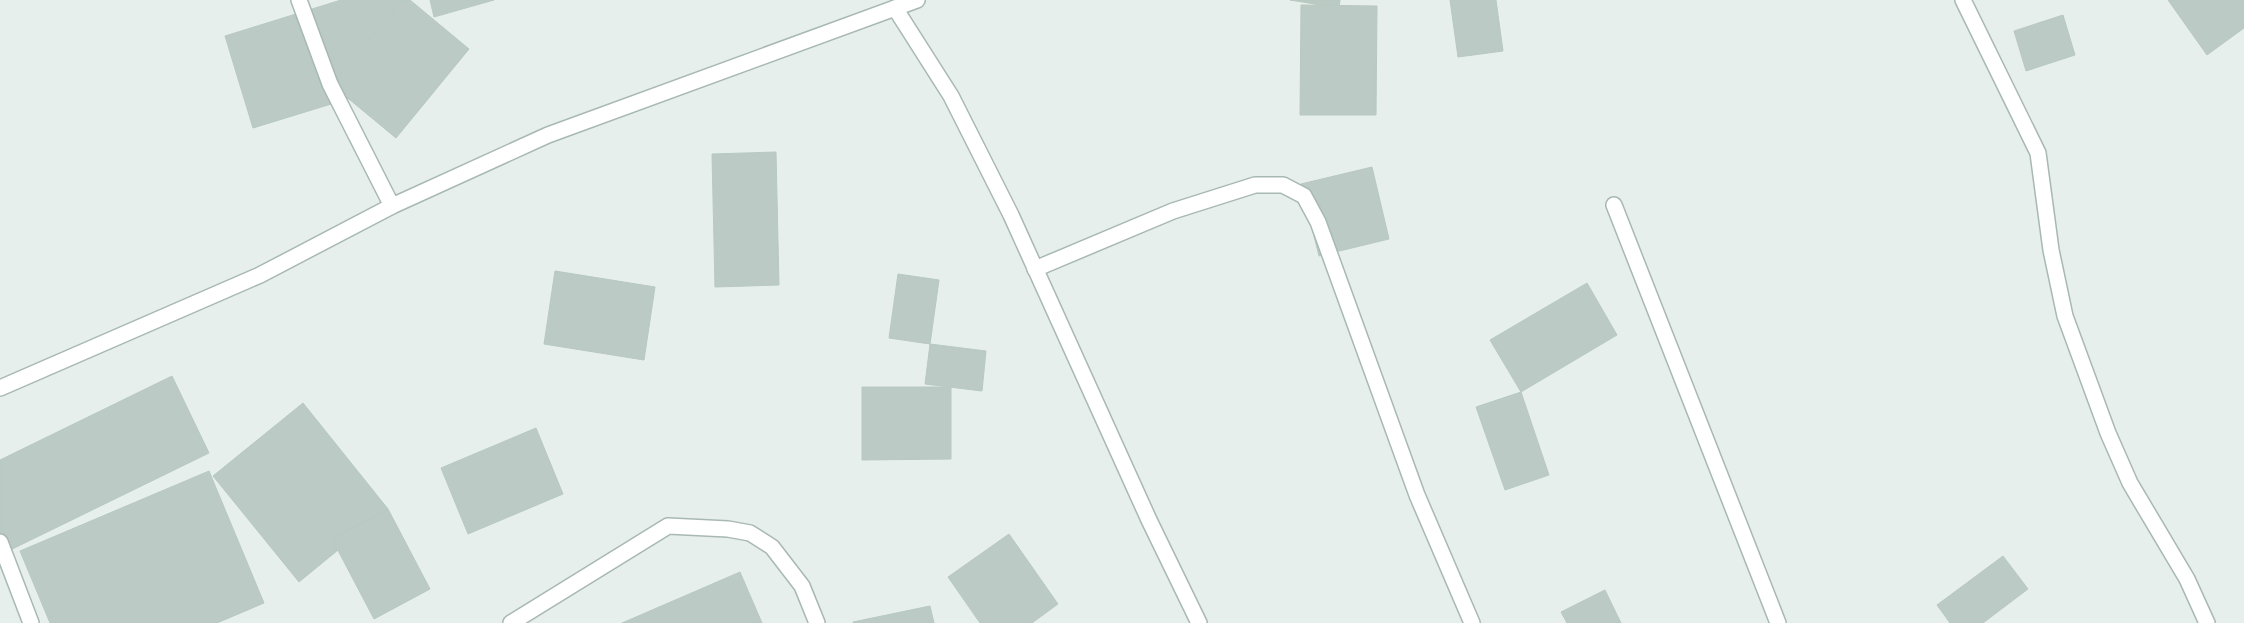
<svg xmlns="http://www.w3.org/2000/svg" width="2244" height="623" font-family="'Alegreya Sans',sans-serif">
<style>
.building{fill:#bbcac4;stroke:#b8c9c2}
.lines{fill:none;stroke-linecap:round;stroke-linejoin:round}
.street-casing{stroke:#a8b8b2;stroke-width:18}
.street{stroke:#fff;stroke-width:15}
</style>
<rect width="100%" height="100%" fill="#e6efeb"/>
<g class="building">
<polygon points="341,0 406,0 429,74 253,128 225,36"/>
<polygon points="402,0 410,0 469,49 396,138 332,85"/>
<polygon points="430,0 494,0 434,17"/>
<polygon points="1290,0 1340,0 1339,8"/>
<polygon points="1450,0 1496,0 1503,51 1458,57"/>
<polygon points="2168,0 2244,0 2244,28 2207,55"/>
<polygon points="1301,5 1377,6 1376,115 1300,115"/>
<polygon points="2063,15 2075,55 2026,71 2014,31"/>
<polygon points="776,152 779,285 715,287 712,154"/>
<polygon points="1372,167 1389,239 1319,256 1301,184"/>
<polygon points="555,271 655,287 644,360 544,344"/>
<polygon points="898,274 939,280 930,344 889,338"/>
<polygon points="1587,283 1617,335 1521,392 1490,340"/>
<polygon points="930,344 986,351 982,391 925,384"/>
<polygon points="172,376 209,453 0,555 0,460"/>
<polygon points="862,387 951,387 951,459 862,460"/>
<polygon points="1521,392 1549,475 1505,490 1476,407"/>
<polygon points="303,403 388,509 299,582 213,476"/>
<polygon points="536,428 563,494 468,534 441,468"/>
<polygon points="209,471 264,603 217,623 50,623 20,551"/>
<polygon points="388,509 430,589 374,619 332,539"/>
<polygon points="1009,534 1058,604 1032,623 980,623 948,577"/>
<polygon points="2003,556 2028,589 1983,623 1950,623 1937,605"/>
<polygon points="740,572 762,623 622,623"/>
<polygon points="1605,590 1621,623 1567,623 1561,612"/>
<polygon points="930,606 934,623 853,623 853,622"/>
</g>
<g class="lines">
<defs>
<g id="street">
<polyline points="299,0 330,84 392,206"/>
<polyline points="1963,0 2038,153 2051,250 2065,316 2108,433 2130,483 2187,579 2207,623"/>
<polyline points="895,8 951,96 1011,215 1149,520 1199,623"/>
<polyline points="1614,205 1778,623"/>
<polyline points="1035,269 1173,211 1255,185 1283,185 1304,196 1318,222 1417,495 1472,623"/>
<polyline points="0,388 260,275 392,206 548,135 917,0"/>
<polyline points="0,542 31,623"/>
<polyline points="511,623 668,526 728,529 750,533 772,547 802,586 817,623"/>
</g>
</defs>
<use href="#street" class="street-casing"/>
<use href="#street" class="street"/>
</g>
</svg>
